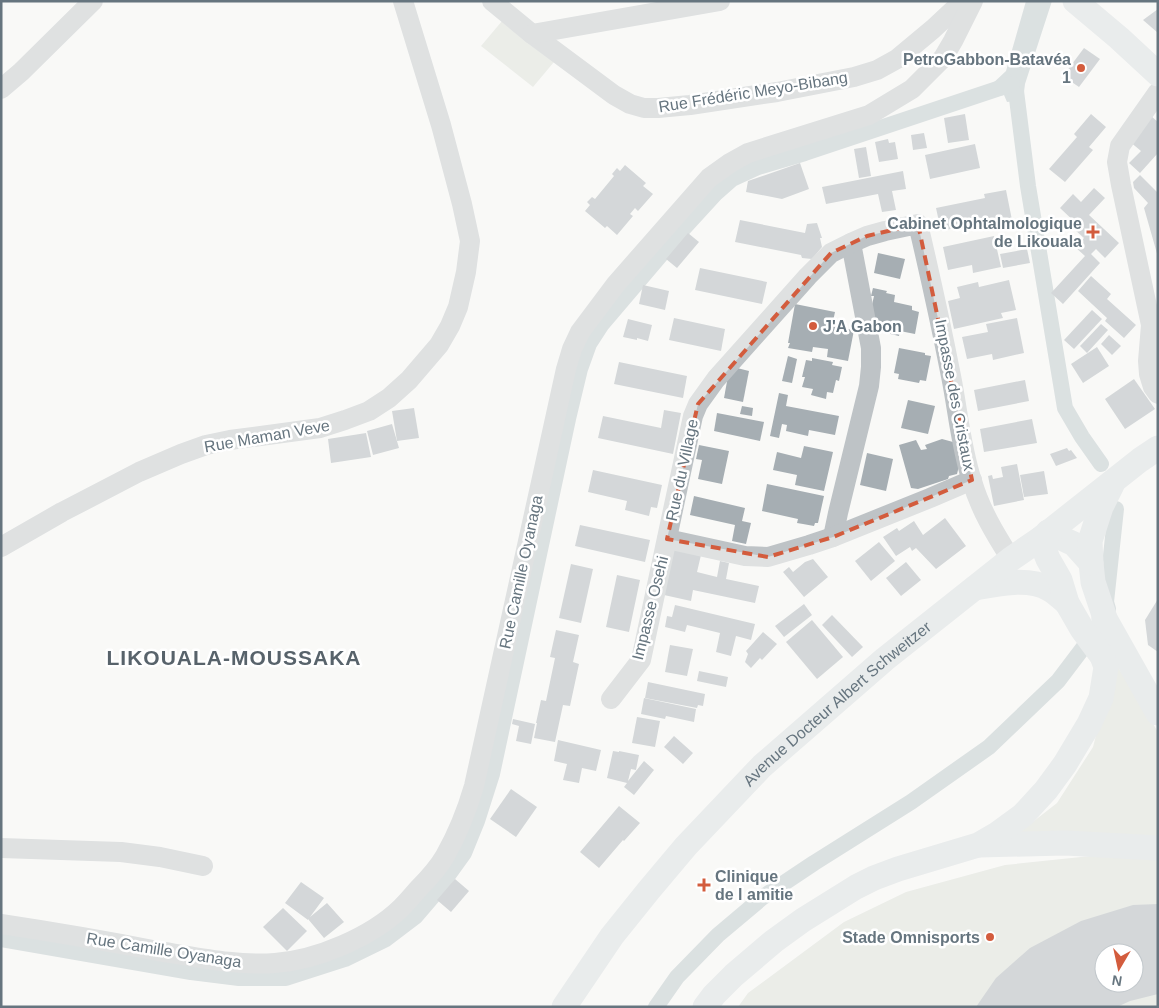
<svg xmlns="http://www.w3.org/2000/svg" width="1159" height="1008" font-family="Helvetica,sans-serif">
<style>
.green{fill:#d9ddd6;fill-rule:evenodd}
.water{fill:#b7c3c6}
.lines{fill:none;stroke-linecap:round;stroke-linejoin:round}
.canal{stroke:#b7c3c6;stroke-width:16}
.building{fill:#a6aeb3;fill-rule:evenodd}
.minor{stroke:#bec3c6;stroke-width:20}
.major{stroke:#d6dbde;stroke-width:25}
.marked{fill:none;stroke:#d35c3d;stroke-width:4;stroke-dasharray:10 6;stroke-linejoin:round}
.poi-dot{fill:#d35c3d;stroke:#fff;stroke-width:2}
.labels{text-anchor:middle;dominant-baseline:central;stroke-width:5;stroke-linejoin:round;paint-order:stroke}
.poi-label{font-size:16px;font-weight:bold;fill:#66757f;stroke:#fff;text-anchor:end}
.street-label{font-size:16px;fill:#66757f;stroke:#fff}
.district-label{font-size:21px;font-weight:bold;letter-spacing:1px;fill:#58636b;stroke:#fff}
</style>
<rect width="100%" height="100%" fill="#f9f9f7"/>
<g class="green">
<polygon points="502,21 554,62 533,87 481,46"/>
<polygon points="1115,662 1158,732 1158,844 1012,838 1057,803 1093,747"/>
<path d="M1158 849V1007H738L748 993 844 922 906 892 1005 865ZM1104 953H1134V983H1104Z"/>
</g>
<polygon class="water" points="1026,1 1052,1 1025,84 1023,100 1007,102 1004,95 994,97 990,86 1006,71"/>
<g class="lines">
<g class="canal">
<polyline points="1017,78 1015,83 1028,186 1065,408 1082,437 1101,464"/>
<polyline points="1108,609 1106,602 1116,509"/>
<polyline points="1,939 191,972 239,978 286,978 345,959 386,939 415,917 433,896 464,853 477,821 492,774 568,419 580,369 589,344 602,324 682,230 715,194 732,179 758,167 805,153 1012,84"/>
<polyline points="656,1007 677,977 718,935 763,897 814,863 911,802 989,747 1058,681 1083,648"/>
</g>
</g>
<g class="building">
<polygon points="1158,9 1158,33 1143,20"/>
<polygon points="1084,48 1100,59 1079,87 1063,76"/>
<polygon points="965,114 969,140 948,143 944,118"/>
<polygon points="1091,114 1106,127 1089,147 1093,150 1065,182 1049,169 1077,137 1074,134"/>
<polygon points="1151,116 1158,122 1158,153 1140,173 1129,163 1141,151 1129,141"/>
<polygon points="924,133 927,148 913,150 911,135"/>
<polygon points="888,139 889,143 895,142 898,159 879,162 875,142"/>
<polygon points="975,144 980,168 930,179 925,155"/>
<polygon points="866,147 871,176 859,178 854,149"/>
<polygon points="800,163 809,189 782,199 746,192 748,181"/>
<polygon points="625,165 646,183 643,186 653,194 638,211 635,208 630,214 633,216 617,235 607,226 605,228 585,211 590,205 587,202 592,197 595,199 614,176 612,174 617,168 620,171"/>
<polygon points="903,171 906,189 892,191 896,210 882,212 878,194 826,204 822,187"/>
<polygon points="1140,175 1158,193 1158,257 1144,208 1148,203 1134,188 1133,182"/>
<polygon points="1094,188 1105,198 1089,215 1119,243 1105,258 1096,249 1091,254 1100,263 1063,304 1051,293 1085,256 1075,247 1084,238 1075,230 1079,226 1060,208 1073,194 1081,202"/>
<polygon points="1006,190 1013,225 992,229 990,221 941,231 936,208 985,198 984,194"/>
<polygon points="740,220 805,233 807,224 817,223 822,238 820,238 822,247 812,259 802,258 801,255 735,242"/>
<polygon points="688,233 699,242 677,268 666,259"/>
<polygon points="994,236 1001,267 973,273 972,265 948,270 943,247"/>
<polygon points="1027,249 1030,263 1003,268 1000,254"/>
<polygon points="878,253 905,259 900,279 874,273"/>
<polygon points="700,268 767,282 762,304 695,290"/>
<polygon points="1091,276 1111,294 1107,299 1136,325 1124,338 1105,321 1107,318 1078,291"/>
<polygon points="1009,280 1016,310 1001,313 1003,318 954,329 948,301 960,298 957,287 978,282 979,287"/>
<polygon points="643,285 669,291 665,310 639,304"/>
<polygon points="873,288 887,291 886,293 895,295 894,302 912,306 912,310 919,312 915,334 900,331 899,336 878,331 871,309 874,296 871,296"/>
<polygon points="795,304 835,312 832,326 854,330 848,361 827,357 828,349 813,347 812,352 788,348 790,343 788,343"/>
<polygon points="1092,310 1102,319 1074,349 1064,340"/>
<polygon points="674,318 725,329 721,351 669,340"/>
<polygon points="1017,318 1024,353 993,360 992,354 967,359 962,337 988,332 986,324"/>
<polygon points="628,319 652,325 648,341 637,338 637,340 623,337"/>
<polygon points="1101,324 1108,330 1087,353 1080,346"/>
<polygon points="1109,335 1121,346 1112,355 1101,344"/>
<polygon points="1097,347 1109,366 1083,383 1071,364"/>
<polygon points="899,348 925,353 925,355 931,356 926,381 920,380 919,383 898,379 899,374 894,373"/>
<polygon points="788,356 797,359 792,383 782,381"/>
<polygon points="812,358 833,362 832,365 842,367 839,381 836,380 833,393 827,392 826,399 811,395 813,389 802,387 805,377 802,377 806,360 812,361"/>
<polygon points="619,362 687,376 683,398 614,384"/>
<polygon points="737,368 749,371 743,402 724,398 728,376"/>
<polygon points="1134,379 1155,409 1125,429 1105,399"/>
<polygon points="1025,380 1029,401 978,411 974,390"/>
<polygon points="779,393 788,395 786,406 839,416 835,435 809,430 808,436 786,431 787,425 782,424 779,438 770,436"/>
<polygon points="908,400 935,406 928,434 901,428"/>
<polygon points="742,406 753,408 752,416 740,414"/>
<polygon points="414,408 419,438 397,441 392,411"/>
<polygon points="664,410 681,413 673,454 598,438 603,416 661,428"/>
<polygon points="717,413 764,422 760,441 714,431"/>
<polygon points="1032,419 1037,443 984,452 980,429"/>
<polygon points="392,424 399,448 373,455 367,431"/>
<polygon points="366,433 371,457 331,463 328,439"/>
<polygon points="942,439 953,442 959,466 957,474 949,476 948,479 918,489 911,488 899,445 916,440 921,450 927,449 925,445"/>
<polygon points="699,445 729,451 722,484 698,479 702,460 696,459"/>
<polygon points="804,446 833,452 824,491 795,485 797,475 773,470 777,452 801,458"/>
<polygon points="1067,448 1069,451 1071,450 1077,458 1056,466 1050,454"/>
<polygon points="867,453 893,459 886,491 860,485"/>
<polygon points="1017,464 1024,500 994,506 988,476 992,475 993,479 1003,477 1001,467"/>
<polygon points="593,470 662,485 657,508 651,507 649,516 625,510 627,501 588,492"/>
<polygon points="1044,471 1048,494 1024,497 1020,475"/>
<polygon points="767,484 824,496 818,523 815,523 814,526 803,524 797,523 798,519 762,511"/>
<polygon points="694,496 745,508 742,521 751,523 746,544 732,541 735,525 690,515"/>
<polygon points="945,518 966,546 936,569 916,548 912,551 910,547 896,556 883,537 897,528 899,531 914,521 923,535"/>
<polygon points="580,525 650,540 645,562 575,546"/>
<polygon points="879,542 895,561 871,581 855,561"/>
<polygon points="674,549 701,555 697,572 717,577 720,561 729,563 726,579 759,586 755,603 693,590 691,601 664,595"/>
<polygon points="813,559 828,577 804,597 783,572 789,567 793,572 805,562"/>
<polygon points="906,562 921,580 901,596 886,578"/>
<polygon points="571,564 593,569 581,623 559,618"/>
<polygon points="617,575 640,580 629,632 606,627"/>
<polygon points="1158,599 1158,652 1148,645 1145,620"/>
<polygon points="804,604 812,615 784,637 775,626"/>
<polygon points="675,605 755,624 751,640 736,636 731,656 716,652 720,633 687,625 685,632 665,627 667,616 672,617"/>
<polygon points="832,615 863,647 852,657 822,625"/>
<polygon points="812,620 843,657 817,679 786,642"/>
<polygon points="556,630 579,635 573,662 579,664 570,706 563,705 555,742 534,738 537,723 536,723 541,700 546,701 555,658 550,657"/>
<polygon points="763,632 777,644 762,660 760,658 751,668 745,662 748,654 746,651"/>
<polygon points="670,645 693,649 687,676 665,672"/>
<polygon points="699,671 728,677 726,687 697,681"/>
<polygon points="648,682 705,694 703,706 698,705 697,708 645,698"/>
<polygon points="644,698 696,709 694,722 666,716 665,719 641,714"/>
<polygon points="637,717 660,721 655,747 632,743"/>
<polygon points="513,719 535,724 531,744 516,741 519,726 512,724"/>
<polygon points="674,736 693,753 683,764 664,747"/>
<polygon points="558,740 601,750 596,771 582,768 579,783 563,780 567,764 554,761"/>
<polygon points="613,751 619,752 619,751 639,755 636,770 631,769 628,781 644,761 654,770 634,795 624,787 627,783 607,778"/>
<polygon points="511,789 537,807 516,837 490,819"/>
<polygon points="619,806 640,823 624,841 623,840 599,868 580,852"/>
<polygon points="455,879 469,891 451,912 437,900"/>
<polygon points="301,882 324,898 310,917 327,903 344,922 324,938 308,919 308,920 285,903"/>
<path d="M1158 904V994L1130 1001 1117 1007H976L996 978 1030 948 1081 921 1133 905ZM1104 953H1134V983H1104Z"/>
<polygon points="283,908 307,931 287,951 263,927"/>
</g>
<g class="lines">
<g class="minor">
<polyline points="492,1 532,34 614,95 630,104 644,108 658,108 690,105 777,92 854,77 877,70 897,59 933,29 963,1"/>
<polyline points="532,34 720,1"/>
<polyline points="1,89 21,72 93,1"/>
<polyline points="1158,92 1120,146 1117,162 1121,185 1151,325 1148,361 1149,374 1153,387 1158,394"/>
<polyline points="833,537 838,513 869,386 871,367 871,348 851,243"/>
<polyline points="667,539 745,556 768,557 809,545 833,537 930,498 972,480"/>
<polyline points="1,547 62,512 139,472 181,454 206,445 230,440 320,428 345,420 369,411 389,398 409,380 439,345 450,326 458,307 466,272 470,241 462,204 441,125 403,1"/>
<path d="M611 699 641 660 693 416 698 404 716 379 808 276 831 253 851 243 867 236 885 231 918 224C930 275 941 325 951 376 958 411 961 448 972 481 980 509 995 534 1011 559"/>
<polyline points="1,848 121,852 160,857 203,866"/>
<path d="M1 924C54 932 106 941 158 951 197 957 236 966 275 963 317 960 371 937 401 908 408 901 413 895 419 888 429 878 438 868 445 856 458 833 467 810 474 786L566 369 572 349 580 332 616 284 709 178 730 163 748 153 869 115 912 89 943 58 953 41 973 1"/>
</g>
<g class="major">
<polyline points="1075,1 1119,38 1158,74"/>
<polyline points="1048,532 1074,544 1091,563 1093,582 1104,615 1104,622 1102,656"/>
<polyline points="1091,563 1090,541 1101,507 1112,485"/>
<path d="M975 588C996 584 1029 577 1049 589 1055 592 1061 598 1067 603"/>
<polyline points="1104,617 1158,713"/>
<polyline points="980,845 1065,843 1158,848"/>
<path id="s1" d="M564 1007 612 936 649 890 686 846 762 766 885 659 1011 559 1040 539 1140 460 1158 448"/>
<polyline points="705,1007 714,995 734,975 774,941 803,920 856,887 874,878 898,869 978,845 997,834 1023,815 1046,790 1065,764 1089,724 1101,698 1106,667 1102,656 1082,629 1067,603 1060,580 1048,559 1040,539"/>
</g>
</g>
<path d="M0 0H1159V1008H0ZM918 224 972 480 833 537 768 557 667 539 698 404 831 253 867 236Z" fill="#f9f9f7" fill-opacity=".55" fill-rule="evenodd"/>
<path class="marked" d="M918 224 972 480 833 537 768 557 667 539 698 404 831 253 867 236Z"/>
<g class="poi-dot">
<circle cx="1081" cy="68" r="5"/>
<path d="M1090.5 224.5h5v5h5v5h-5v5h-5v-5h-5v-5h5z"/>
<circle cx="813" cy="326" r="5"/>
<path d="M701.5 877.5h5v5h5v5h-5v5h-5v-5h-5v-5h5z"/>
<circle cx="990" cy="937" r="5"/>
</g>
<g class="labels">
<g class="poi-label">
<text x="1071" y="59">PetroGabbon-Batavéa<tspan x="1071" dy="18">1</tspan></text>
<text x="1082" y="223">Cabinet Ophtalmologique<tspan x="1082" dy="18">de Likouala</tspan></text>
<text x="823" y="326" text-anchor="start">J'A Gabon</text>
<text x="715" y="876" text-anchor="start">Clinique<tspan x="715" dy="18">de l amitie</tspan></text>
<text x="980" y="937">Stade Omnisports</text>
</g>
<g class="street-label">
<text transform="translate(753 92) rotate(-9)">Rue Frédéric Meyo-Bibang</text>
<text transform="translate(955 395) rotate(79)">Impasse des Cristaux</text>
<text transform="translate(267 436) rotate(-10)">Rue Maman Veve</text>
<text transform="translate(682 470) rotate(-78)">Rue du Village</text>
<text transform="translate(521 572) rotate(-78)">Rue Camille Oyanaga</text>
<text transform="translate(650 608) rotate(-76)">Impasse Osehi</text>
<text stroke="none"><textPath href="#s1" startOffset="410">Avenue Docteur Albert Schweitzer</textPath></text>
<text transform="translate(164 950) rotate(9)">Rue Camille Oyanaga</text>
</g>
<g class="district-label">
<text x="234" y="657">LIKOUALA-MOUSSAKA</text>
</g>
</g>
<rect width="1159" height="1008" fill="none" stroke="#66757f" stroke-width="5"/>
<g transform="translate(1119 968) rotate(189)"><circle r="24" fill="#ffffff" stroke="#c2c8cc"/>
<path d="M0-4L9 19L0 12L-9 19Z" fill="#d35c3d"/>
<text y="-8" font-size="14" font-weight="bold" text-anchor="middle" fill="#66757f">N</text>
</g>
</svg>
